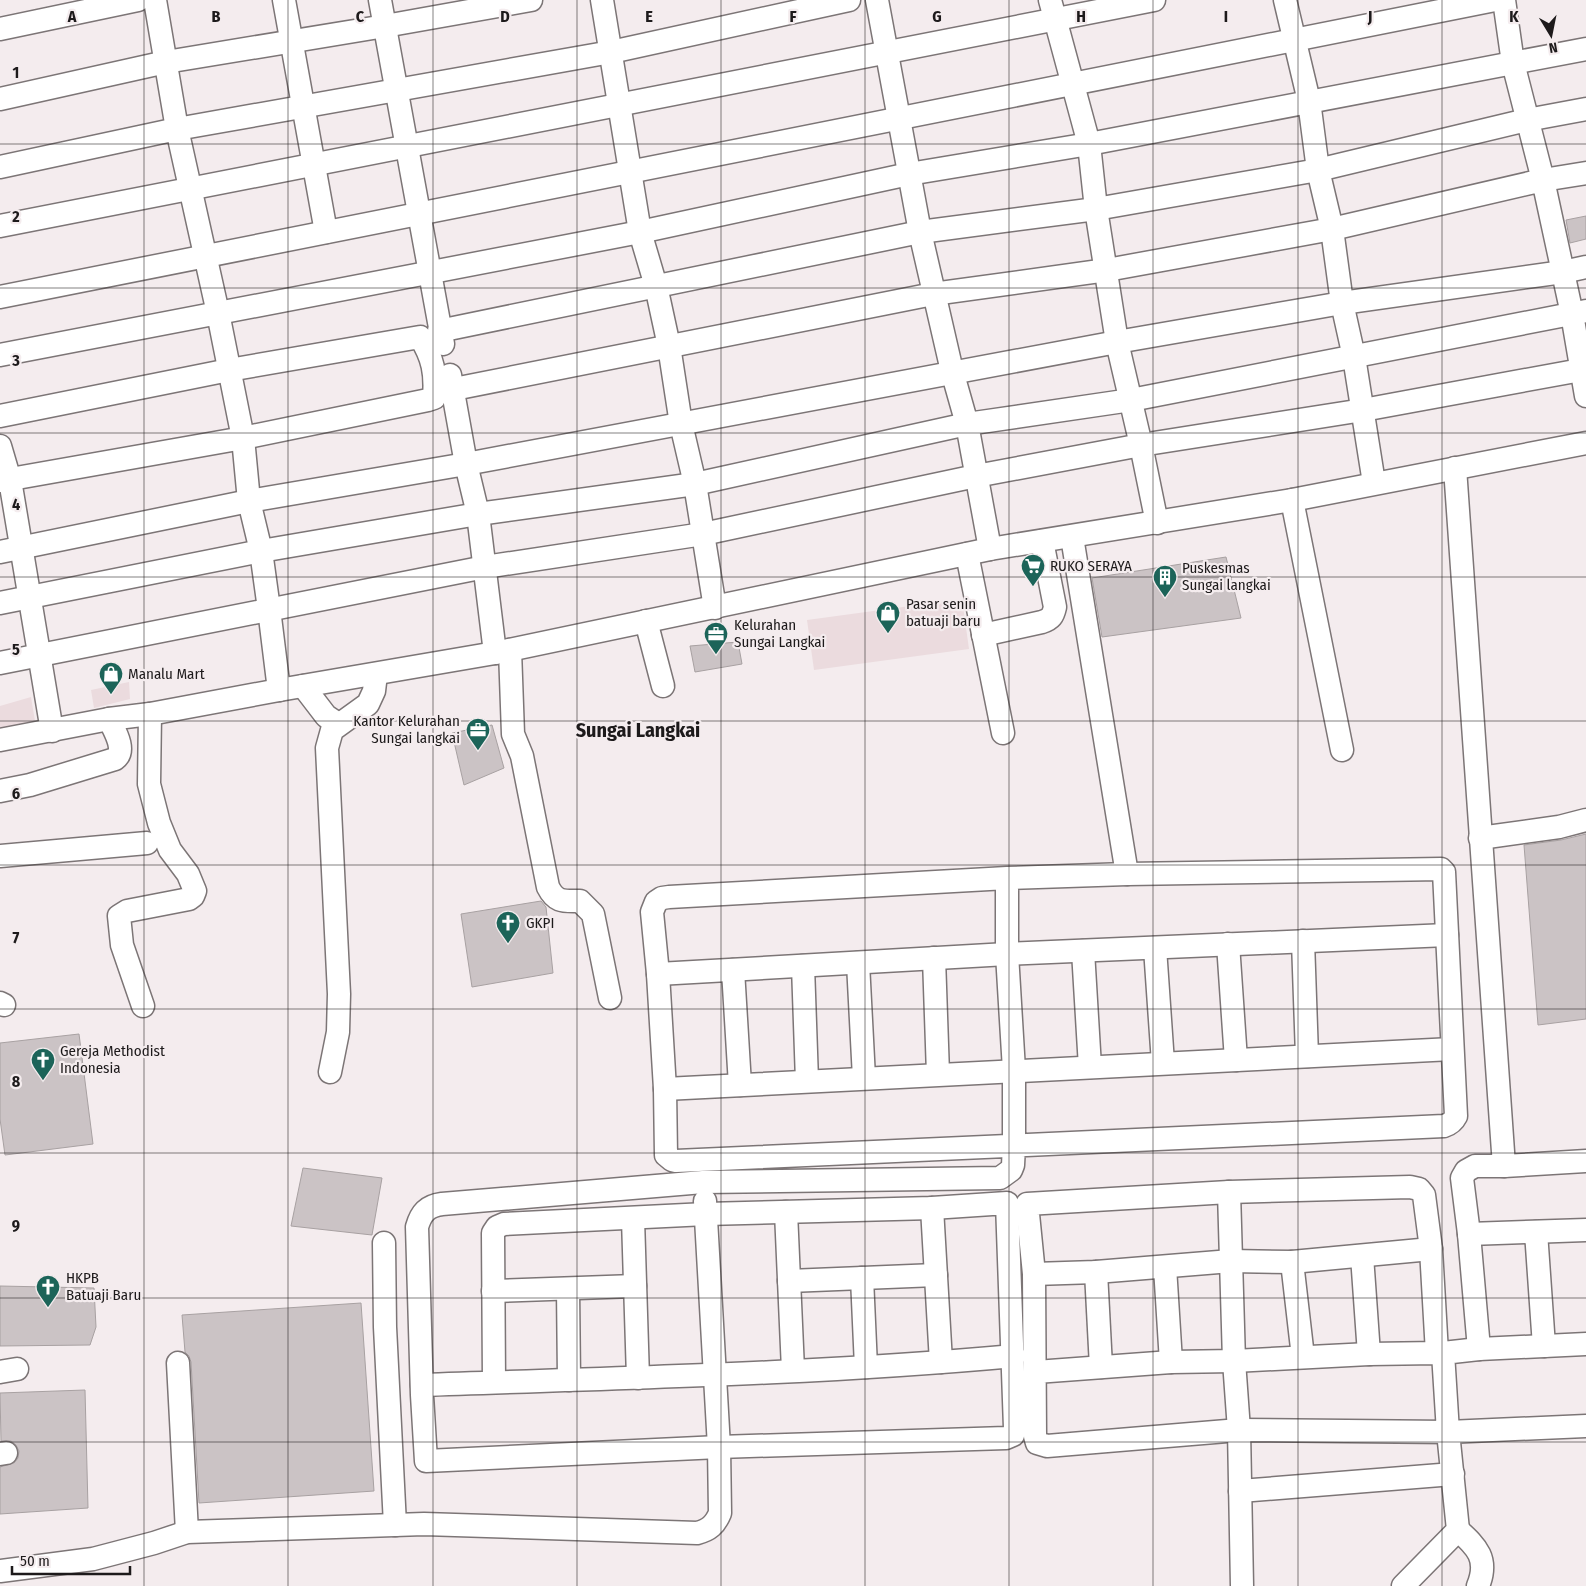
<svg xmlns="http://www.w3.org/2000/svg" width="1586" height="1586" font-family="'Fira Sans Condensed',sans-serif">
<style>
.built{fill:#ebdbde}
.building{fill:#cbc3c5;stroke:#a8a1a2}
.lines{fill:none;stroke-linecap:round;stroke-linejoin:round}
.minor-casing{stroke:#7c7576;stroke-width:25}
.minor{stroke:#fff;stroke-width:22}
.grid{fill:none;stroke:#1d1a1b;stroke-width:1;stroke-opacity:0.55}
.labels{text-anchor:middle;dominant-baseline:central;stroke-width:4.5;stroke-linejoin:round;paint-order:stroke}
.poi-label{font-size:15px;fill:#1d1a1b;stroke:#f4ecee;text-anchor:start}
.district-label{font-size:20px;font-weight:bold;fill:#1d1a1b;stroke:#f4ecee}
.grid-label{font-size:16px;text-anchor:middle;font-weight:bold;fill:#1d1a1b;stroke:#f4ecee;stroke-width:4.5;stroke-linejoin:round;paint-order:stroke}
</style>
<rect width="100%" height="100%" fill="#f4ecee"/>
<g class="built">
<polygon points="962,599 969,649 814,670 807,620"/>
<polygon points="129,682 130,699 94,708 91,690"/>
<polygon points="31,697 35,721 0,728 0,706"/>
</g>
<g class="building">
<polygon points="1586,216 1586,239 1570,243 1566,220"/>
<polygon points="1226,557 1241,618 1102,637 1092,578"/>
<polygon points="738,642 742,664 695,672 690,646"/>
<polygon points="492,725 504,768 464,785 452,733"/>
<polygon points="1586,834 1586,1019 1538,1025 1524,845 1561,840"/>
<polygon points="541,901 546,907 553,973 472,987 461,914"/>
<polygon points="79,1034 93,1144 5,1155 0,1119 0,1043"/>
<polygon points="303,1168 382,1178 372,1235 291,1226"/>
<polygon points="0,1286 94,1288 96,1327 90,1345 0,1346"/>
<polygon points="361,1303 374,1491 199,1503 191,1362 189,1356 185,1352 182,1315"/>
<polygon points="85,1390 88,1508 0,1514 0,1467 14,1463 18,1458 19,1451 16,1445 11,1441 1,1441 0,1393"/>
</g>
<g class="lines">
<defs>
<g id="minor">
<polyline points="155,0 177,129 218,313 243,438 249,501 261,551 269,609 279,690"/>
<polyline points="284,0 326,232"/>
<polyline points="380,0 443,344"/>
<polyline points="602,0 640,232 656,286 669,346 681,424 695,484 715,608"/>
<polyline points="877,0 920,232 952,371 967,424 990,549"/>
<polyline points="1050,0 1089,144 1096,209 1117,342 1141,445 1157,523"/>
<polyline points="1285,0 1309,101 1318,170 1332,229 1342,303 1354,357 1374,483"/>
<polyline points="1504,0 1513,63 1543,180 1586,173"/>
<polyline points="0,29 138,0"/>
<polyline points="0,99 166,62 385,26 531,0"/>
<polyline points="0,167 177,129 611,52 849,0"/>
<polyline points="0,226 1154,0"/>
<polyline points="0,297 1495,0"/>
<polyline points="439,331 920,232 1096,209 1318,170 1527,120 1586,109"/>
<polyline points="0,355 640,232 909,174 1089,144 1586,49"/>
<polyline points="450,375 466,464 478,514 495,653"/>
<polyline points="454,389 933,294 1107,270 1332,229 1543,180 1572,314 1586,396"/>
<path d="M0 416 229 370 420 337C433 358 436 373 434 398L428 400 243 438 0 481"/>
<polyline points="0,446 10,480 52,731"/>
<polyline points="1455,468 1504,1166"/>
<polyline points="1292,500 1342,750"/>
<polyline points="1072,537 1127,874"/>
<polyline points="0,552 249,501 466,464 1117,342 1342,303 1563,272 1586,267"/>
<polyline points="967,554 1003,733"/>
<polyline points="0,603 261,551 478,514 695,484 967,424 1131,400 1586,311"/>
<polyline points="646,621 663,686"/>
<path d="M983 635 1042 622C1051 619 1053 616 1055 607L1042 541"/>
<path d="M510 650 513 734 522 756 548 887C556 903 564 901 580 901L593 914 610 998"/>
<polyline points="0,663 485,567 703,534 976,476 1141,445 1363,410 1586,369"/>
<polyline points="303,686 326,716 338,724"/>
<polyline points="0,740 109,719 150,714 279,690 495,653 990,549 1292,500 1586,443"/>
<path d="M0 791 30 785 115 759C127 750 114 730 109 719"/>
<polyline points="1480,838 1559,827 1586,820"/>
<polyline points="0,856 147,843"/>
<polyline points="1303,941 1307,1056"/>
<polyline points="1228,944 1236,1060"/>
<polyline points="1155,948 1163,1063"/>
<polyline points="1083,951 1090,1067"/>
<polyline points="934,958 938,1074"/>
<polyline points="858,963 864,1078"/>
<polyline points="803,966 807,1081"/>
<polyline points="733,970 740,1085"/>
<polyline points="658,974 1007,954 1447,935"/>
<polyline points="0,1003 4,1005"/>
<polyline points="143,1006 122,945 119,916 127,911 189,899 193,896 195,891 188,874 170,850 159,823 149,784 150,714"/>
<polyline points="330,1072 338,1032 339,994 327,748 332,730 368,704 374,691 376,674"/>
<polyline points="665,1089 1452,1049"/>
<polyline points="1229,1192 1234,1361 1239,1430 1242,1586"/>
<polyline points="932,1208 941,1362"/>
<polyline points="786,1212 793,1370"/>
<polyline points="633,1219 638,1378"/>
<polyline points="1536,1232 1544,1346"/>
<polyline points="1469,1234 1586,1230"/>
<polyline points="384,1243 385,1327 395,1525"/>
<polyline points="1362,1256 1369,1354"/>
<polyline points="1292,1262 1303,1357"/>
<polyline points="1165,1267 1171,1362"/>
<polyline points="1096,1272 1101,1367"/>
<polyline points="1034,1274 1096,1272 1231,1261 1292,1262 1431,1249"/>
<polyline points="862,1278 866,1367"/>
<polyline points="789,1281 936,1275"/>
<polyline points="568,1289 569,1380"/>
<polyline points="493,1291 635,1286"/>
<polyline points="1479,1349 1469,1234 1462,1178 1466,1171 1475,1166 1504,1166 1586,1161"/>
<polyline points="178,1363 187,1532"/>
<polyline points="0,1372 17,1369"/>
<polyline points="1036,1372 1171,1362 1234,1361 1369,1354 1437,1353 1431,1249 1424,1195 1419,1189 1410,1187 1229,1192 1027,1204 1034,1274 1035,1436 1037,1443 1047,1446 1239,1430 1448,1432 1443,1353 1479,1349 1586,1344"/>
<path d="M494 1382 493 1233 497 1227 504 1224 706 1214 932 1208 1007 1203 1015 1428 1013 1435 1006 1438 719 1447 426 1461 422 1395 417 1227C421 1213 427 1206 442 1204L703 1182 1000 1178 1011 1170 1013 1165 1014 1146V1070L1007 954V878L1127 874 1441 869 1444 872 1456 1116C1453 1122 1450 1124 1444 1126L676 1161 672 1160 666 1155 665 1089 658 974 652 912 656 902 662 898 669 897 1007 878"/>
<path d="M422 1385C619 1378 817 1374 1014 1356"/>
<polyline points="0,1454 6,1453"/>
<polyline points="1240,1491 1453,1474"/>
<path d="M1458 1530C1477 1547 1489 1559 1478 1586"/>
<path d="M0 1571 93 1559 154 1543 187 1532 424 1524 697 1533C709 1530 715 1525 720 1513L719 1447 705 1201"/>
<polyline points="1403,1586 1458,1530 1448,1432 1586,1426"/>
</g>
</defs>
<use href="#minor" class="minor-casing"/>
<use href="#minor" class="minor"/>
</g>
<path class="grid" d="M144 0V1586M288 0V1586M433 0V1586M577 0V1586M721 0V1586M865 0V1586M1009 0V1586M1153 0V1586M1298 0V1586M1442 0V1586M0 144H1586M0 288H1586M0 433H1586M0 577H1586M0 721H1586M0 865H1586M0 1009H1586M0 1153H1586M0 1298H1586M0 1442H1586"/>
<defs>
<symbol id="supermarket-pin" viewBox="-11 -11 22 30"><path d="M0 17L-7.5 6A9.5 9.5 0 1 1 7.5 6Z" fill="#1c6459" stroke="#f4ecee"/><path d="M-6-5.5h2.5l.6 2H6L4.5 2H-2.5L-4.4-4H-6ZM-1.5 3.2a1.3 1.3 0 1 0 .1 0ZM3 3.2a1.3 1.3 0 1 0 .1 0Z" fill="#fff"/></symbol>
<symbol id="building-pin" viewBox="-11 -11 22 30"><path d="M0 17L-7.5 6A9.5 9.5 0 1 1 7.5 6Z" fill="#1c6459" stroke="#f4ecee"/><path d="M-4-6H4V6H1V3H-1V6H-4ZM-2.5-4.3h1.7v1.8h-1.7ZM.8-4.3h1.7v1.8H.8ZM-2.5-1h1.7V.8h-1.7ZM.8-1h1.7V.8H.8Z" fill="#fff"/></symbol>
<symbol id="shop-pin" viewBox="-11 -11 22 30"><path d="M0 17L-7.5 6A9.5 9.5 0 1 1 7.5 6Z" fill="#1c6459" stroke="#f4ecee"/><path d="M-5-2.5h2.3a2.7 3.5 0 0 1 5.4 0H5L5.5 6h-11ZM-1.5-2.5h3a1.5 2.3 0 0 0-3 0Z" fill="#fff"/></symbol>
<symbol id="office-pin" viewBox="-11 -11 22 30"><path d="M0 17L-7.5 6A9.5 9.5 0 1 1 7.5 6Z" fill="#1c6459" stroke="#f4ecee"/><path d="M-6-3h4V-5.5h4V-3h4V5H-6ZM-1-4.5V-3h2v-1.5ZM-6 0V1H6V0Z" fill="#fff"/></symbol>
<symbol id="church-pin" viewBox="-11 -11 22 30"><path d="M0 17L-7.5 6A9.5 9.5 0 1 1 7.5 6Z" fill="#1c6459" stroke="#f4ecee"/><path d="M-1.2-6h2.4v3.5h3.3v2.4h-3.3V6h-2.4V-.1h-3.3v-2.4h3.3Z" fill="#fff"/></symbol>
</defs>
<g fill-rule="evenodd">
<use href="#supermarket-pin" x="1019" y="552" width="28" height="38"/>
<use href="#building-pin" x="1151" y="563" width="28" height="38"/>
<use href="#shop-pin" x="874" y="599" width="28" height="38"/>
<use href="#office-pin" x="702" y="620" width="28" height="38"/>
<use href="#shop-pin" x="97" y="660" width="28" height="38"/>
<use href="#office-pin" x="464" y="716" width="28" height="38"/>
<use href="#church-pin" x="494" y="909" width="28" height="38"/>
<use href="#church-pin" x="29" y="1046" width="28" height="38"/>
<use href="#church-pin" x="34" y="1273" width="28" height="38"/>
</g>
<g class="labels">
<g class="poi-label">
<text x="1050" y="566">RUKO SERAYA</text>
<text x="1182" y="568">Puskesmas<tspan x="1182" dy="17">Sungai langkai</tspan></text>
<text x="906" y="604">Pasar senin<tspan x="906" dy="17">batuaji baru</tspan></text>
<text x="734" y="625">Kelurahan<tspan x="734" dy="17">Sungai Langkai</tspan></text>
<text x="128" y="674">Manalu Mart</text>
<text x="460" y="721" text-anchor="end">Kantor Kelurahan<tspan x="460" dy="17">Sungai langkai</tspan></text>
<text x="526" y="923">GKPI</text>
<text x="60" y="1051">Gereja Methodist<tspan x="60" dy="17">Indonesia</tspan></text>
<text x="66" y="1278">HKPB<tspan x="66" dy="17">Batuaji Baru</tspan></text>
</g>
<g class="district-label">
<text x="638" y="730">Sungai Langkai</text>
</g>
</g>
<g class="grid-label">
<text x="72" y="22">A</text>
<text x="216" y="22">B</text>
<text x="360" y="22">C</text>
<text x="505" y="22">D</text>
<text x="649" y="22">E</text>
<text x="793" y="22">F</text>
<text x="937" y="22">G</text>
<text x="1081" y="22">H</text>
<text x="1226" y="22">I</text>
<text x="1370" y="22">J</text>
<text x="1514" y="22">K</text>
<text x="16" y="78">1</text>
<text x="16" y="222">2</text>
<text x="16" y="366">3</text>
<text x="16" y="510">4</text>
<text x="16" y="655">5</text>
<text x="16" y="799">6</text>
<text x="16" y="943">7</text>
<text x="16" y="1087">8</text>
<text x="16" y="1231">9</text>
</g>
<g transform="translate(1551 35) rotate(170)" stroke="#f4ecee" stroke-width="4" paint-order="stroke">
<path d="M0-4L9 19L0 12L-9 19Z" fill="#1d1a1b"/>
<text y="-8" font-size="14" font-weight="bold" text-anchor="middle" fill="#1d1a1b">N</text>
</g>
<path d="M12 1566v8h118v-8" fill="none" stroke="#1d1a1b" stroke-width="2.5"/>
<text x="20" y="1566" font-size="15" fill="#1d1a1b" stroke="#f4ecee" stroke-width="4" paint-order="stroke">50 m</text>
</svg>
